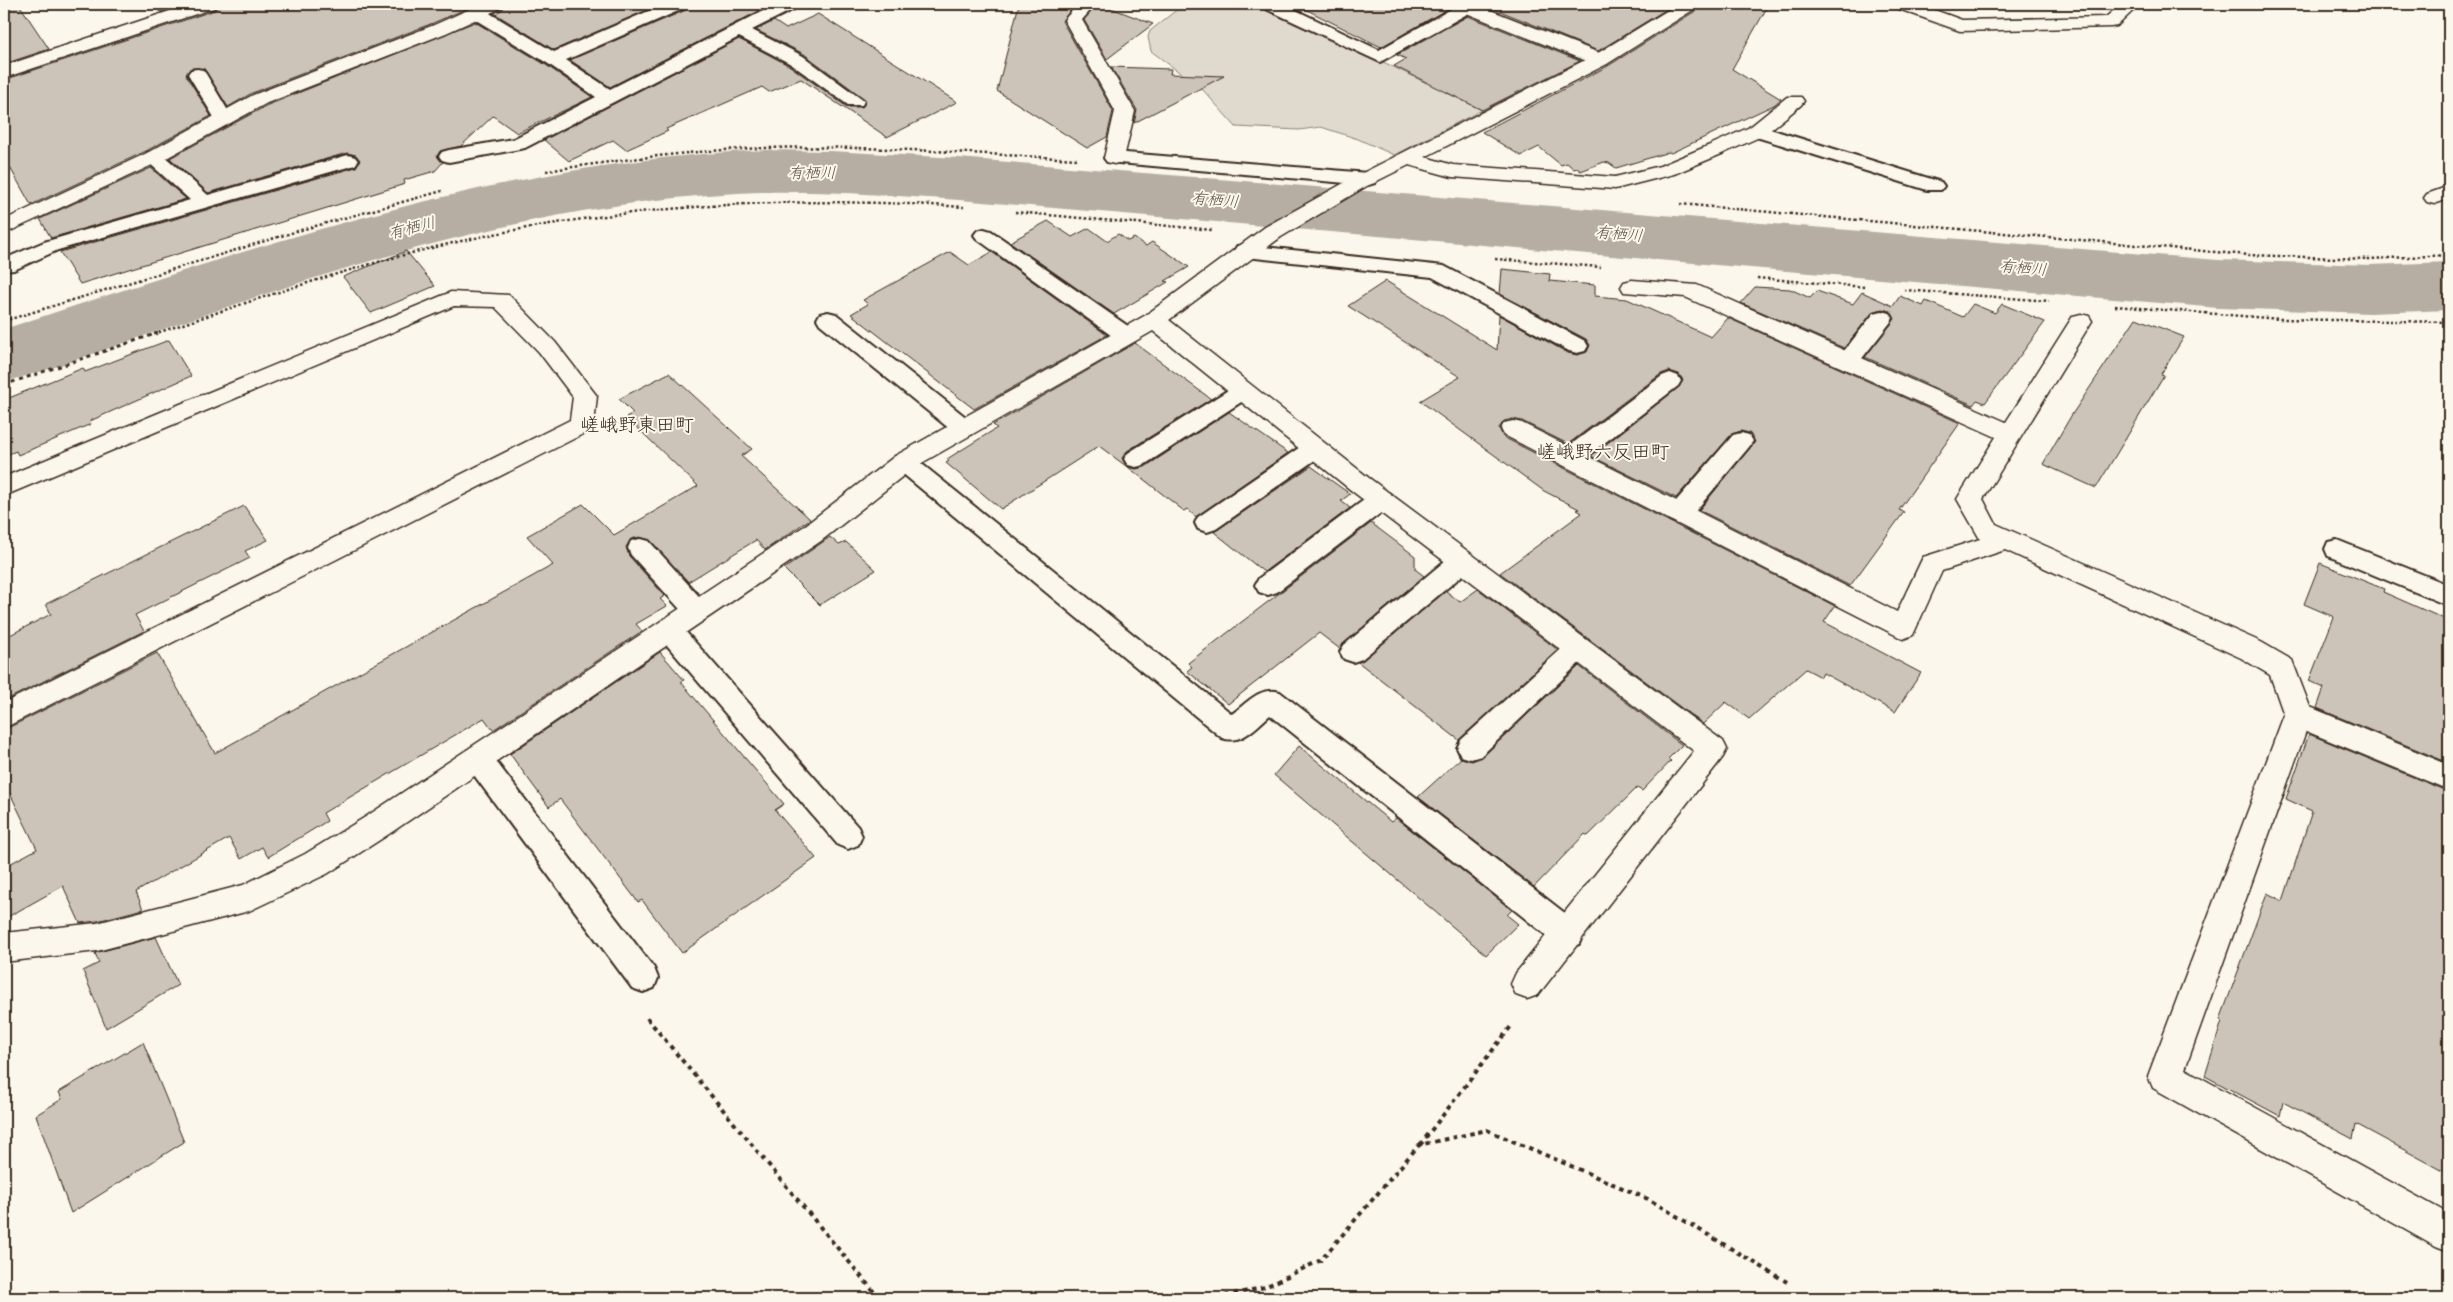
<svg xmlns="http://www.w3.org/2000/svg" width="2453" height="1302" font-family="'Architects Daughter','Klee One',sans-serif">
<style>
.green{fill:#dfd9ce;stroke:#8d8276}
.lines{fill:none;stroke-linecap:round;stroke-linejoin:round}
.river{fill:#b6aea2;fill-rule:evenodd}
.building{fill:#ccc4b9;stroke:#3b2a1e}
.lane-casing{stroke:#3b2a1e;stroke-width:4}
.street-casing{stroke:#3b2a1e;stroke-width:3}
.secondary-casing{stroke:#3b2a1e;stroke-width:3}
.path-far2{stroke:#3b2a1e;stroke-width:2.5;stroke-dasharray:2.5 2.5;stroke-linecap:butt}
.path-far1{stroke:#3b2a1e;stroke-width:3;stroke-dasharray:4 4;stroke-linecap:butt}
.path{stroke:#3b2a1e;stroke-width:4;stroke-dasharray:4.5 4.5;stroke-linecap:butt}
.lane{fill:#fbf7ec;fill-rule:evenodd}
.street{fill:#fbf7ec;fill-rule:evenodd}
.secondary{fill:#fbf7ec;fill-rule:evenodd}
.labels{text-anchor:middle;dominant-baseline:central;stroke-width:4;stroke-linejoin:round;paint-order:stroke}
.far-water-label{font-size:16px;font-style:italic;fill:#605246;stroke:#fbf7ec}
.neighbourhood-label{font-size:19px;fill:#3b2a1e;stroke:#fbf7ec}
</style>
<rect width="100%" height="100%" fill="#fbf7ec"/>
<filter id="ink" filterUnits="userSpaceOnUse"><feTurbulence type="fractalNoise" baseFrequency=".02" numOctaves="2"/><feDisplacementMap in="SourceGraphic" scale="10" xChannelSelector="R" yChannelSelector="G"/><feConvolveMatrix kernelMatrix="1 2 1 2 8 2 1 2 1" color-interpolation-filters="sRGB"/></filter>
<g filter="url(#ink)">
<polygon class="green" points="1184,4 1264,4 1482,110 1394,155 1358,139 1321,127 1299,130 1236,127 1203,90 1151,51 1148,37 1150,31"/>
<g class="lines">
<path class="river" d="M767 150 831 151 959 158 2218 260 2370 265 2449 262V310L2370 313 2218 308 959 200C885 195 811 189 737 193 607 200 475 230 350 267 278 289 206 314 135 339 92 354 48 371 4 382V329C252 248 504 160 767 150Z"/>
</g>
<g class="building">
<polygon points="4,4 19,4 49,49 4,64"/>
<polygon points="152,4 186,4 160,12"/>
<polygon points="219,4 477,4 433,23 252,93 228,107 204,69 191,68 186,75 211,116 146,151 31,205 4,157 4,80 215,10"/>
<polygon points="506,4 661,4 554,50 494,13 502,10"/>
<polygon points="690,4 748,4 759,11 610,87 570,60 686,10"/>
<polygon points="1019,4 1075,4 1062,21 1113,111 1107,137 1087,148 997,91"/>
<polygon points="1098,4 1103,5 1153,24 1107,59 1084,20"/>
<polygon points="1295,4 1449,4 1451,7 1381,47"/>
<polygon points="1483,4 1675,4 1598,51"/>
<polygon points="1701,4 1769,4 1732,69 1781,99 1774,105 1671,153 1669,152 1616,168 1609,163 1604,162 1581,171 1577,168 1574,169 1567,163 1561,165 1539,147 1521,156 1482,132 1608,66 1697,10"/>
<polygon points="818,14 957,102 887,137 801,79 769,92 762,87 666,129 668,131 626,150 613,140 569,161 544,140 739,39 790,66 847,107 862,107 865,99 804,54 756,30 774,21 786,29"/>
<polygon points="1468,16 1580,61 1482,110 1394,66 1406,59 1397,55"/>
<polygon points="475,22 546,65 592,97 517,133 493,116 461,146 440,151 437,156 443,162 435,171 404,180 405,184 80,284 60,252 356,167 360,160 356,155 347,153 208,193 170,158 268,105"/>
<polygon points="1111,67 1171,69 1170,74 1224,76 1134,123 1137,110"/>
<polygon points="151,168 186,199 51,238 40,219"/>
<polygon points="1048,221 1072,237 1089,228 1107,241 1118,234 1128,241 1134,238 1146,246 1152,242 1189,267 1165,281 1168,282 1114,314 1010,242"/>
<polygon points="406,251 435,286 371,313 343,277"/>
<polygon points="950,252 969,265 992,252 1107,335 974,409 851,314 868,304 863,300"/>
<polygon points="1502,269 1550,274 1549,281 1595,285 1595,296 1627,299 1711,337 1728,318 1960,423 1899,510 1904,512 1850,586 1699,510 1755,442 1749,433 1741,431 1732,434 1676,498 1591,456 1679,387 1683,380 1679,374 1669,371 1661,374 1568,444 1522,421 1513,419 1504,421 1499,428 1503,437 1835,606 1824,622 1921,673 1895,712 1823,673 1821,677 1806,669 1749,719 1726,702 1703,724 1500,573 1582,513 1577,510 1579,509 1544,491 1420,401 1460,377 1348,306 1386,281 1497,350 1499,315 1568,353 1577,355 1587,352 1590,345 1586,339 1500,294"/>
<polygon points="1755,287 1790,289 1810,298 1817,291 1853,304 1862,292 1893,306 1900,296 1923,306 1926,301 1963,317 1973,304 1995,313 2002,304 2045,322 1985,403 1977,400 1973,405 1865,357 1895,319 1890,311 1882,309 1873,312 1844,348 1741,303"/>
<polygon points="2136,318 2184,337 2161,374 2164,375 2096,488 2043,464 2071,416"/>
<polygon points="169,340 191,376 90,421 91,424 18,455 16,451 4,456 4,400 83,368 85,372"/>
<polygon points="1135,343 1211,399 1127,451 1122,458 1126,466 1099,446 1001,509 946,463 949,461 947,459 997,428 993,425"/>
<polygon points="669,373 752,449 741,456 810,519 765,550 756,540 688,582 650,540 640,537 631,539 626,547 629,556 665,596 660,599 667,606 636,624 642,631 493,730 484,718 323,813 327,821 268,857 262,847 241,859 229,838 136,892 143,909 97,921 80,923 63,886 4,919 4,867 37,849 4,781 4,730 157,653 215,753 553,565 527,536 583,504 614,535 698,486 626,417 633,413 619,399"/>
<polygon points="1229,412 1288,453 1196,517 1187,509 1184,511 1128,467 1136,469 1145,467"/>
<polygon points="1311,466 1350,494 1341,501 1350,508 1264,572 1214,532"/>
<polygon points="244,506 268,540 245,551 250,558 135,615 144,631 4,701 4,638 51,614 46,604"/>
<polygon points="1371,523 1415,556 1415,569 1424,576 1343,644 1340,649 1319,633 1228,704 1187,671 1192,667 1188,663"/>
<polygon points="830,537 839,545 846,542 876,570 820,605 784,569"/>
<polygon points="2320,563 2384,589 2383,592 2449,621 2449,763 2317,708 2324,688 2309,681 2334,617 2304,604"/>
<polygon points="1478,589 1558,650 1459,740 1358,662 1363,660 1446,591 1460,602"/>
<polygon points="660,652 684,680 681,682 784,804 775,810 816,858 682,953 642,900 638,902 560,799 549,807 510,754"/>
<polygon points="1579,666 1682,745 1668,759 1671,761 1642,791 1637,788 1588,836 1585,834 1534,887 1418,797 1461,758 1472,761 1482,757"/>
<polygon points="2309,734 2449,792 2449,1174 2356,1124 2353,1139 2283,1102 2280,1116 2205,1076 2222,1021 2220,1020 2267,893 2283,901 2312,811 2286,799"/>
<polygon points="1299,746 1391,822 1396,818 1512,910 1507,915 1518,924 1486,955 1274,775"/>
<polygon points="156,937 178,985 106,1028 83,971 99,963 95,953"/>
<polygon points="143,1042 184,1142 71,1213 36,1115 62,1099 59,1092"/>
</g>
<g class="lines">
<defs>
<g id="lane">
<polygon points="665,4 688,4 685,8 566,60 610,89 777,4 798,4 796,8 752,30 803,56 864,101 862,105 848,105 791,64 739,37 525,148 449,162 442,160 439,156 442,152 449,150 513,139 596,97 547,63 471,17 468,13 471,9 483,9 554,52"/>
<polygon points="1261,4 1283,4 1379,50 1460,4 1481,4 1478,8 1380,62 1264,8"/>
<polygon points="197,69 203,70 206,74 233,119 231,123 217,123 215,119 188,74 191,70"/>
<polygon points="1757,125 1941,182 1944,186 1941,190 1927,190 1750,135 1748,131 1750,127"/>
<polygon points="154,151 161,153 208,195 348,155 355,157 358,161 355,165 58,250 14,270 4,271 4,259 44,242 190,200 147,161 144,157 147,153"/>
<polygon points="1114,152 1368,173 1375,175 1378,179 1375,183 1368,185 1107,162 1104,158 1107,154"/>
<polygon points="984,229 991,231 1135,331 1138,336 1135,341 1127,343 1119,341 977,239 974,235 977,231"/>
<polygon points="1244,245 1444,266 1585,341 1588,346 1585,351 1577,353 1569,351 1432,277 1237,256 1234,251 1237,246"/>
<polygon points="1882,311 1890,313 1893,318 1890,323 1856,366 1848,368 1840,366 1837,361 1840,356 1874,313"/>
<polygon points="828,312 836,314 972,422 976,428 972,434 964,436 956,434 820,324 817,319 820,314"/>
<polygon points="1670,373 1678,376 1681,381 1678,386 1577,464 1569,466 1561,464 1557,458 1561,452 1662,376"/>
<polygon points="1241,384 1249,387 1252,392 1249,397 1144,465 1136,467 1128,465 1124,459 1128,453 1233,387"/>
<polygon points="1741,433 1749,435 1753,441 1749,447 1688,520 1679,523 1670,520 1667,514 1670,508 1733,435"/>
<polygon points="1314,441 1322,443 1326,449 1322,455 1216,529 1207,532 1198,529 1195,523 1198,517 1306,443"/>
<path d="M904 454 912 456 1232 714C1247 703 1260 686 1280 692L1579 924 1583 934 1579 944 1568 948 1557 944 1270 715C1256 727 1242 745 1222 738L896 468 892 462 896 456Z"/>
<polygon points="1381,491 1390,494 1393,500 1390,506 1277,592 1268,595 1259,592 1255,585 1259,578 1372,494"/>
<polygon points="640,539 649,541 706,604 710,611 706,618 697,621 688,618 631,555 628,548 631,541"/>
<polygon points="2337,540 2449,585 2449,606 2328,556 2325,549 2328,542"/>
<polygon points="1461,553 1470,555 1473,562 1470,569 1362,659 1353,662 1344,659 1340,652 1344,645 1452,555"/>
<polygon points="669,620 678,623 858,827 862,836 858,845 848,849 838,845 660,637 656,630 660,623"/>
<polygon points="1578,639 1587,642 1591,649 1587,656 1481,756 1471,759 1461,756 1457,748 1461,740 1569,642"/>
<polygon points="478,747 488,751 654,968 658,978 654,988 643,992 632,988 468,767 464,759 468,751"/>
</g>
<g id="street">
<polygon points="191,4 217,4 214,8 4,78 4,66"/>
<polygon points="1078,4 1096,4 1082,20 1135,111 1124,158 1121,162 1114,164 1107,162 1104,158 1115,111 1064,20"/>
<polygon points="1678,4 1699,4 1696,8 1607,64 1425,157 1453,165 1615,177 1660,166 1710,145 1750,127 1787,97 1801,97 1804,101 1801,105 1764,135 1724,153 1674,174 1615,189 1452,177 1409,165 1365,187 1281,237 1169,320 1369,478 1723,741 1727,749 1723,757 1538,995 1527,999 1516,995 1511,984 1516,973 1694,751 1352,491 1153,331 913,468 821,541 389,834 327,874 249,911 97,951 4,962 4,933 97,923 243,885 305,854 367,816 803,527 895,456 1146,315 1265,227 1351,179 1593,56"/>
<polygon points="1893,4 1918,4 1962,20 2106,17 2121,4 2140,4 2117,26 2111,27 1960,31 1896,8"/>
<polygon points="2449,186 2449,199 2434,204 2427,202 2424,198 2427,194"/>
<polygon points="1632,280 1697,285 2006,422 2073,316 2081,314 2089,316 2092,321 1983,499 1996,524 2261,642 2292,660 2310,707 2449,765 2449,790 2306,731 2185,1069 2449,1214 2449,1252 2436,1247 2153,1088 2148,1076 2284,715 2270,675 2241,658 2005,550 1942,571 1913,635 1903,639 1504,435 1501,429 1504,423 1513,421 1522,423 1897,612 1923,557 1980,539 1957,499 1996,437 1685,297 1624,292 1621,287 1624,282"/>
<polygon points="451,292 509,295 555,342 597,396 594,424 591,430 4,728 4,703 570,420 573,397 539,352 495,307 454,306 4,496 4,477"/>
</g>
<g id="secondary">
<polygon points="481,4 504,4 501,8 446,33 267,103 161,161 4,234 4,220 147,153 253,95 434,25"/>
<polygon points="1451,4 1475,4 1607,56 1609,60 1607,64 1593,64 1454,8"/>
</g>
</defs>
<use href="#lane" class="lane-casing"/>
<use href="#street" class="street-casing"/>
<use href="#secondary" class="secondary-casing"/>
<g class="path-far2">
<path d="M546 171C620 160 693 150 768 148 871 145 975 154 1078 159"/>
<polyline points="1680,204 2248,255 2369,259 2449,255"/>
<polyline points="1015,212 1213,230"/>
<polyline points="1495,259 1601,267"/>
<polyline points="1757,278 1865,287"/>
<polyline points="1904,290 2049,301"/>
<polyline points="2115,306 2280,319 2449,322"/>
<polyline points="4,321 301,230 442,191"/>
<path d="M154 334C248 302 343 269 440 246 612 205 787 195 964 207"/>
</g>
<polyline class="path-far1" points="4,385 158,333"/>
<g class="path">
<polyline points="647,1018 879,1298"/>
<polyline points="1420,1145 1512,1025"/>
<polyline points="1216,1298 1265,1287 1321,1260 1419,1145 1487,1130 1648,1199 1787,1282"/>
</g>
<use href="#lane" class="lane"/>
<use href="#street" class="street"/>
<use href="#secondary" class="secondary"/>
</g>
</g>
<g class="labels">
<g class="far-water-label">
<text x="812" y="173">有栖川</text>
<text transform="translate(1215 200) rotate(5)">有栖川</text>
<text transform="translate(412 228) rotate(-14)">有栖川</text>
<text transform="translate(1619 234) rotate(5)">有栖川</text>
<text transform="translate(2023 268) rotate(5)">有栖川</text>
</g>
<g class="neighbourhood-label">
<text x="637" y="425">嵯峨野東田町</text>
<text x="1603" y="452">嵯峨野六反田町</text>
</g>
</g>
<rect width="2453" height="1302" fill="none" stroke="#fbf7ec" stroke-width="20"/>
<rect x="10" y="10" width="2433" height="1282" fill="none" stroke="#3b2a1e" stroke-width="2" filter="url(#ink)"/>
</svg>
